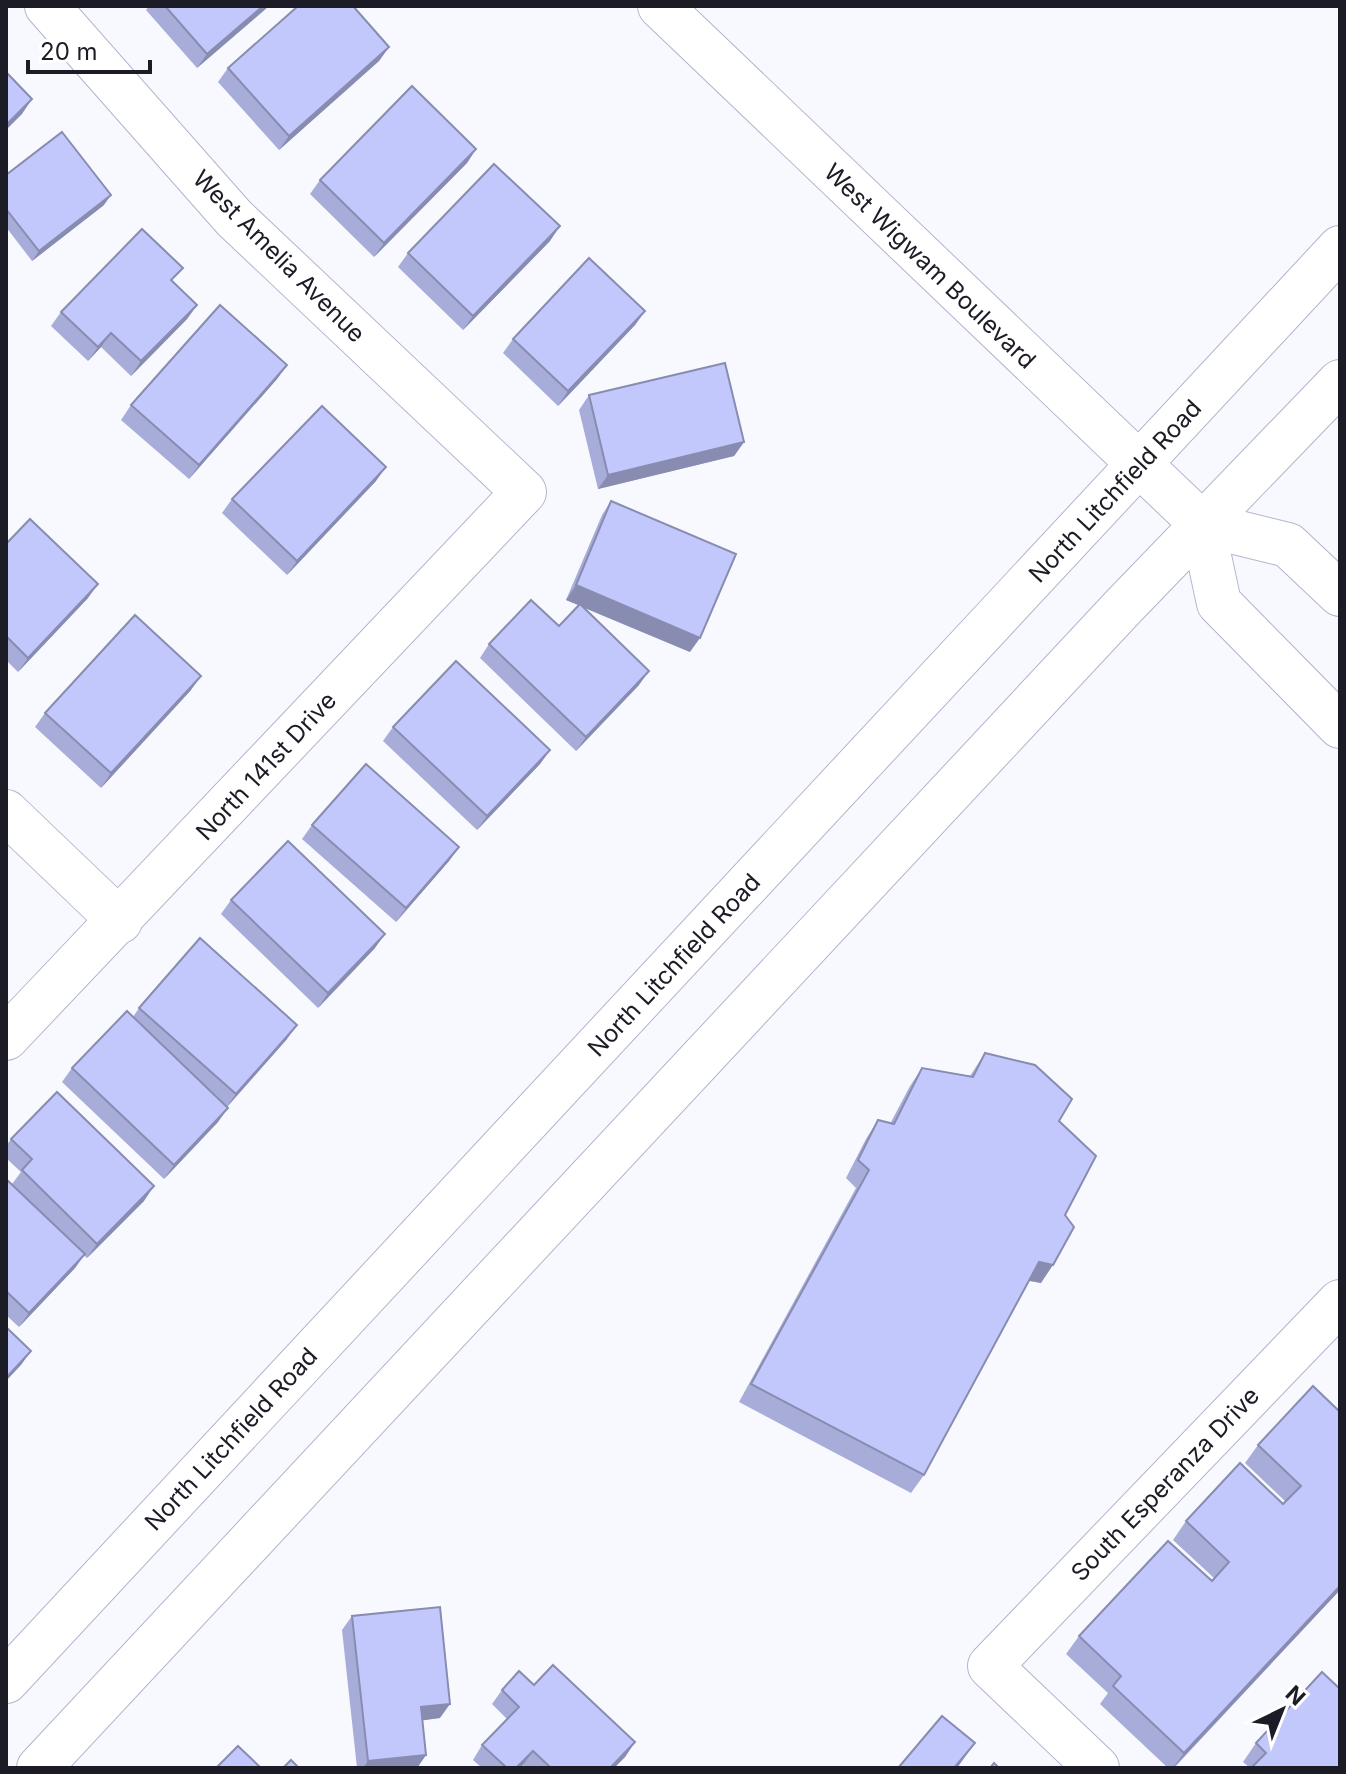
<svg xmlns="http://www.w3.org/2000/svg" width="1346" height="1774" font-family="Inter,sans-serif">
<style>
.lines{fill:none;stroke-linecap:round;stroke-linejoin:round}
.minor-casing{stroke:#b2b5cd;stroke-width:46}
.tertiary-casing{stroke:#b2b5cd;stroke-width:46}
.secondary-casing{stroke:#b2b5cd;stroke-width:46}
.minor{stroke:#fff;stroke-width:44}
.tertiary{stroke:#fff;stroke-width:44}
.secondary{stroke:#fff;stroke-width:44}
.wall{fill:#a8acd9}
.shaded-wall{fill:#888cb0}
.building{fill:#c3c8fc;stroke:#888cb0;stroke-width:2}
.labels{text-anchor:middle;dominant-baseline:central;stroke-width:7;stroke-linejoin:round;paint-order:stroke}
.street-label{font-size:24px;fill:#1b1c25;stroke:#fff}
</style>
<rect width="100%" height="100%" fill="#f8f9fe"/>
<g class="lines">
<defs>
<g id="minor">
<polyline points="6,812 120,921"/>
<polyline points="6,1038 524,492 234,218 47,6"/>
<polyline points="1097,1768 990,1666 1340,1302"/>
</g>
<g id="tertiary">
<polyline points="660,6 1202,524 1288,545 1340,594"/>
<polyline points="1202,524 1219,603 1340,726"/>
</g>
<g id="secondary">
<polyline points="6,1681 1340,248"/>
<polyline points="39,1768 1122,608 1340,382"/>
</g>
</defs>
<use href="#minor" class="minor-casing"/>
<use href="#tertiary" class="tertiary-casing"/>
<use href="#secondary" class="secondary-casing"/>
<use href="#minor" class="minor"/>
<use href="#tertiary" class="tertiary"/>
<use href="#secondary" class="secondary"/>
</g>
<g class="wall">
<polygon points="149,6 269,6 197,68 146,10"/>
<polygon points="389,47 379,61 279,150 218,82 228,68"/>
<polygon points="476,149 467,163 374,257 310,194 320,180"/>
<polygon points="6,175 104,205 32,261 6,227"/>
<polygon points="550,241 463,330 398,267 408,253"/>
<polygon points="173,282 197,305 187,319 131,376 101,347 88,361 51,326 61,312"/>
<polygon points="645,311 635,325 558,406 503,353 513,339"/>
<polygon points="287,365 277,379 189,479 121,420 131,405"/>
<polygon points="589,395 744,442 734,456 598,489 579,410"/>
<polygon points="376,481 287,575 222,513 232,499"/>
<polygon points="611,501 690,652 582,607 639,685 576,751 480,658 489,644 559,626 579,605 566,600 602,515"/>
<polygon points="6,544 88,598 18,672 6,660"/>
<polygon points="191,690 101,788 35,727 45,713"/>
<polygon points="393,727 550,750 540,764 477,830 383,741"/>
<polygon points="312,825 459,847 449,861 396,922 302,839"/>
<polygon points="231,900 375,948 318,1008 221,914"/>
<polygon points="139,1008 287,1039 227,1107 218,1122 164,1179 62,1082 72,1068 133,1017"/>
<polygon points="985,1053 1059,1121 1065,1215 1041,1283 1029,1281 924,1475 911,1493 739,1402 856,1188 846,1178 866,1139 878,1120 890,1124 910,1086 922,1068 970,1076"/>
<polygon points="11,1139 144,1201 87,1258 84,1255 75,1268 19,1327 6,1315 6,1179 12,1184 21,1172 6,1158 6,1146"/>
<polygon points="1340,1412 1340,1590 1174,1768 1168,1768 1100,1704 1108,1693 1066,1654 1079,1636 1212,1581 1214,1578 1173,1540 1186,1521 1283,1504 1286,1502 1245,1463 1258,1445"/>
<polygon points="352,1616 440,1718 422,1720 426,1755 417,1768 357,1768 342,1630"/>
<polygon points="534,1685 635,1742 625,1757 614,1768 526,1768 523,1765 520,1768 482,1768 473,1760 482,1745 507,1719 492,1704 502,1690"/>
<polygon points="1256,1743 1340,1768 1250,1768 1243,1762"/>
</g>
<g class="shaded-wall">
<polygon points="263,6 269,6 197,68 207,54"/>
<polygon points="389,47 379,61 279,150 289,136"/>
<polygon points="32,99 22,114 6,130 6,125"/>
<polygon points="476,149 467,163 374,257 384,243"/>
<polygon points="111,195 104,205 32,261 39,251"/>
<polygon points="560,226 550,241 463,330 473,316"/>
<polygon points="197,305 187,319 131,376 141,361"/>
<polygon points="645,311 635,325 558,406 568,391"/>
<polygon points="111,333 101,347 88,361 98,347"/>
<polygon points="287,365 277,379 189,479 199,465"/>
<polygon points="744,442 734,456 598,489 608,475"/>
<polygon points="386,467 376,481 287,575 297,561"/>
<polygon points="98,584 88,598 18,672 28,658"/>
<polygon points="576,585 700,638 690,652 566,600"/>
<polygon points="649,671 639,685 576,751 586,737"/>
<polygon points="201,676 191,690 101,788 111,773"/>
<polygon points="550,750 540,764 477,830 487,816"/>
<polygon points="459,847 449,861 396,922 406,908"/>
<polygon points="385,934 375,948 318,1008 328,993"/>
<polygon points="297,1025 287,1039 226,1108 236,1094"/>
<polygon points="228,1108 218,1122 164,1179 174,1165"/>
<polygon points="154,1186 144,1201 87,1258 97,1244"/>
<polygon points="85,1254 75,1268 19,1327 29,1313"/>
<polygon points="1039,1262 1053,1265 1041,1283 1026,1280"/>
<polygon points="31,1351 21,1365 6,1381 6,1378"/>
<polygon points="1340,1586 1340,1590 1173,1768 1184,1753"/>
<polygon points="450,1704 440,1718 411,1722 421,1707"/>
<polygon points="635,1742 625,1757 614,1768 610,1768"/>
<polygon points="975,1743 957,1768 954,1768"/>
<polygon points="533,1751 523,1765 520,1768 516,1768"/>
<polygon points="426,1755 417,1768 363,1768 368,1761"/>
</g>
<g class="building">
<polygon points="165,6 263,6 207,54"/>
<polygon points="298,6 353,6 389,47 289,136 228,68"/>
<polygon points="6,72 32,99 6,125"/>
<polygon points="412,86 476,149 384,243 320,180"/>
<polygon points="62,132 111,195 39,251 6,209 6,175"/>
<polygon points="494,164 560,226 473,316 408,253"/>
<polygon points="142,229 183,268 171,280 197,305 141,361 111,333 98,347 61,312"/>
<polygon points="589,258 645,311 568,391 513,339"/>
<polygon points="220,305 287,365 199,465 131,405"/>
<polygon points="725,363 744,442 608,475 589,395"/>
<polygon points="322,406 386,467 297,561 232,499"/>
<polygon points="611,501 736,554 700,638 576,585"/>
<polygon points="30,519 98,584 28,658 6,636 6,544"/>
<polygon points="531,600 559,626 580,604 649,671 586,737 489,644"/>
<polygon points="135,615 201,676 111,773 45,713"/>
<polygon points="456,661 550,750 487,816 393,727"/>
<polygon points="366,764 459,847 406,908 312,825"/>
<polygon points="288,841 385,934 328,993 231,900"/>
<polygon points="200,938 297,1025 236,1094 139,1008"/>
<polygon points="127,1011 228,1108 174,1165 72,1068"/>
<polygon points="985,1053 1035,1065 1072,1099 1059,1121 1096,1156 1065,1215 1074,1227 1053,1265 1039,1262 924,1475 751,1384 869,1170 858,1160 878,1120 894,1124 922,1068 973,1077"/>
<polygon points="57,1092 154,1186 97,1244 22,1170 32,1159 11,1139"/>
<polygon points="6,1179 85,1254 29,1313 6,1291"/>
<polygon points="6,1327 31,1351 6,1378"/>
<polygon points="1313,1386 1340,1412 1340,1586 1184,1753 1113,1686 1121,1676 1079,1636 1168,1541 1212,1581 1229,1562 1186,1521 1240,1463 1283,1504 1301,1486 1258,1445"/>
<polygon points="440,1607 450,1704 421,1707 426,1755 368,1761 352,1616"/>
<polygon points="553,1665 635,1742 610,1768 551,1768 533,1751 516,1768 507,1768 482,1745 519,1707 502,1690 519,1671 534,1685"/>
<polygon points="1322,1672 1340,1689 1340,1768 1251,1768 1266,1753 1256,1743"/>
<polygon points="942,1716 975,1743 954,1768 898,1768"/>
<polygon points="238,1746 261,1768 216,1768"/>
<polygon points="291,1760 299,1768 283,1768"/>
<polygon points="994,1763 999,1768 990,1768"/>
</g>
<g class="labels">
<g class="street-label">
<text transform="translate(279 256) rotate(45)">West Amelia Avenue</text>
<text transform="translate(930 266) rotate(44)">West Wigwam Boulevard</text>
<text transform="translate(1115 491) rotate(-47)">North Litchfield Road</text>
<text transform="translate(266 766) rotate(-47)">North 141st Drive</text>
<text transform="translate(674 965) rotate(-47)">North Litchfield Road</text>
<text transform="translate(231 1439) rotate(-47)">North Litchfield Road</text>
<text transform="translate(1165 1484) rotate(-46)">South Esperanza Drive</text>
</g>
</g>
<rect width="1346" height="1774" fill="none" stroke="#1b1c25" stroke-width="16"/>
<g transform="translate(1282 1710) rotate(43)" stroke="#ffffff" stroke-width="6" paint-order="stroke">
<path d="M0-6L14 30L0 20L-14 30Z" fill="#1b1c25"/>
<text y="-12" font-size="22" font-weight="bold" text-anchor="middle" fill="#1b1c25">N</text>
</g>
<path d="M28 60v12h122v-12" fill="none" stroke="#1b1c25" stroke-width="4"/>
<text x="40" y="60" font-size="24" fill="#1b1c25" stroke="#ffffff" stroke-width="6" paint-order="stroke">20 m</text>
</svg>
